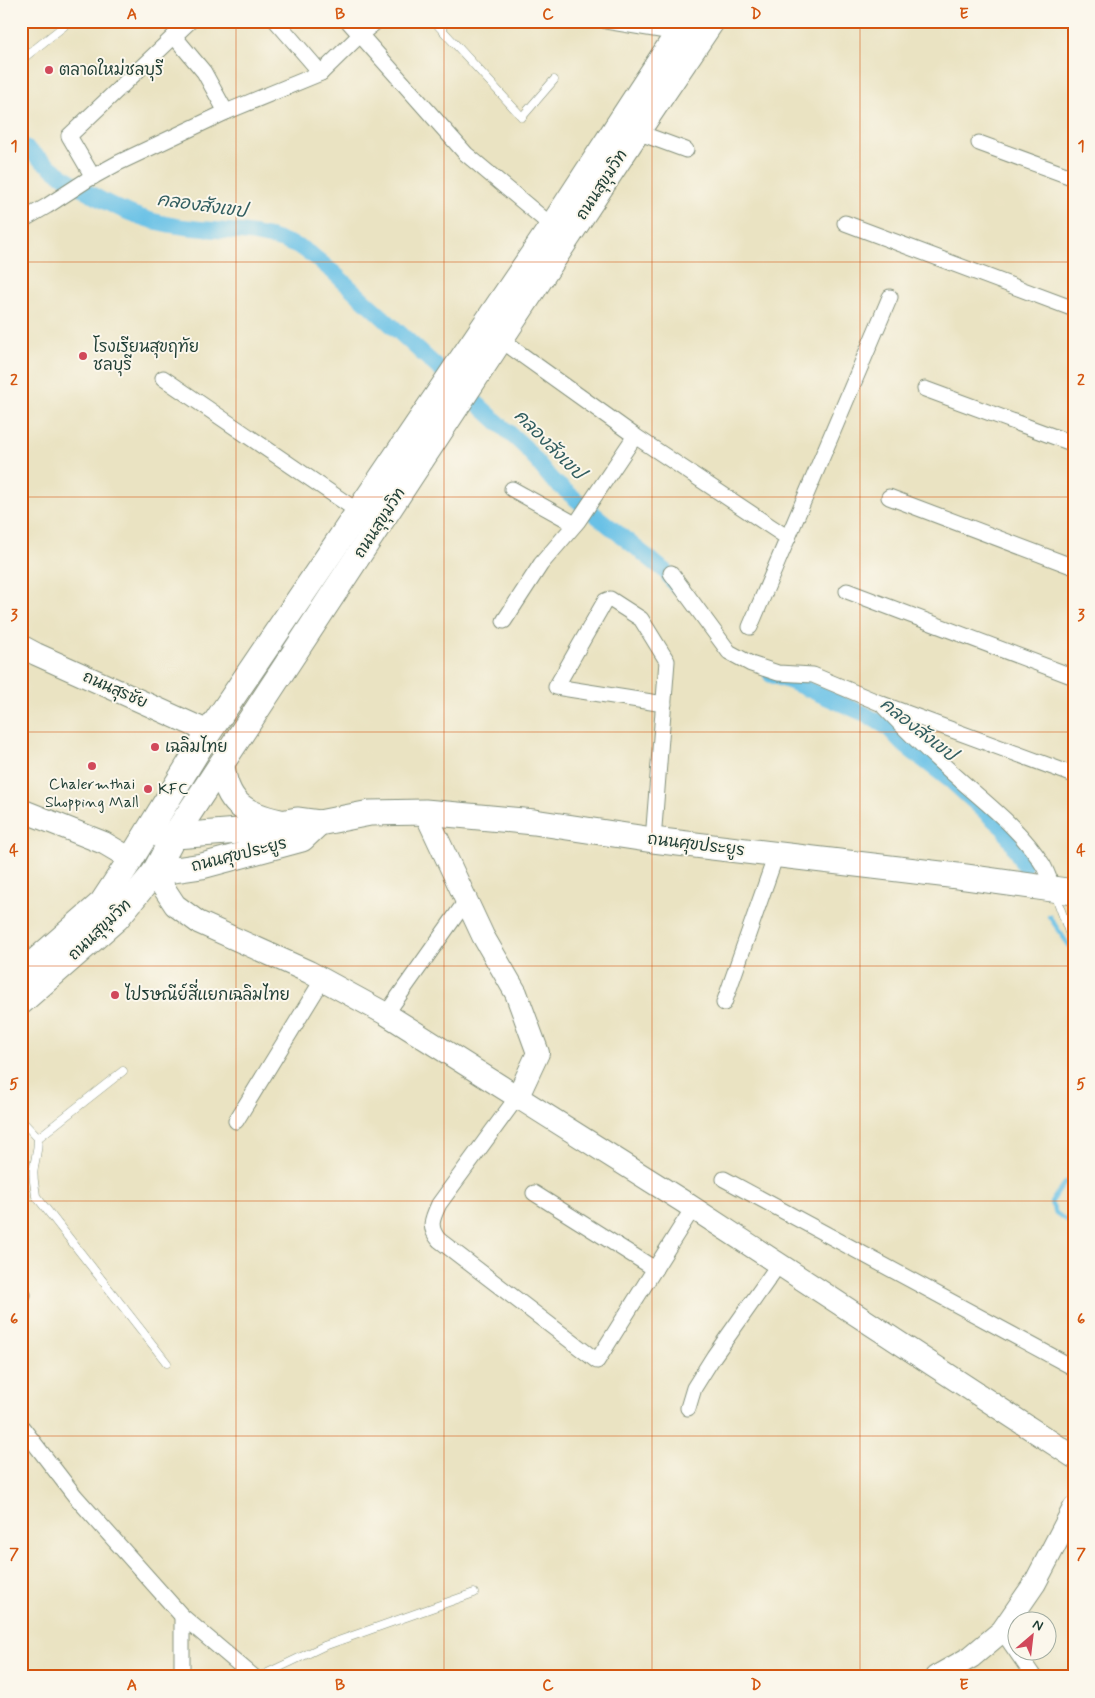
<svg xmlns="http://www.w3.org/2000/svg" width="1095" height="1698" font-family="Mynerve,'Playpen Sans Thai',sans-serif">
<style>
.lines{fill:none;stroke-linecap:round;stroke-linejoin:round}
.stream{stroke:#69c1e6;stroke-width:4.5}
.canal{stroke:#69c1e6;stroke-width:16}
.lane-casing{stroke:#84907b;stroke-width:9}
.street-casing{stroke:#84907b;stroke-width:17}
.secondary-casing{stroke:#84907b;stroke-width:24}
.primary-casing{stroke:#84907b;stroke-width:27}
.lane{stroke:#fff;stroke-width:8}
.street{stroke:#fff;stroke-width:15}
.secondary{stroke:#fff;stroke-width:22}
.primary{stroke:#fff;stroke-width:25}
.grid{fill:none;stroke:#d45610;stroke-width:1;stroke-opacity:0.55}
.poi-dot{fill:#d1495b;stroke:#fbf7ec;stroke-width:2}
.labels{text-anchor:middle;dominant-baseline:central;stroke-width:4;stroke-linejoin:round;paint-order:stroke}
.poi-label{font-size:16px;fill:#1f3d34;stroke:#fbf7ec;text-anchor:start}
.street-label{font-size:16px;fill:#1f3d34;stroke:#fbf7ec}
.water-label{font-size:18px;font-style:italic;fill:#325e60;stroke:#fbf7ec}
.neatline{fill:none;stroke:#d45610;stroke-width:2}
.grid-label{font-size:16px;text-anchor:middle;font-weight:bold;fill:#d45610}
</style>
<rect width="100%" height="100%" fill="#fbf7ec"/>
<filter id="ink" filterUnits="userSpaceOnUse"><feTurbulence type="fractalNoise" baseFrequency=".02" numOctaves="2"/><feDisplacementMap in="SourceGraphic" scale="10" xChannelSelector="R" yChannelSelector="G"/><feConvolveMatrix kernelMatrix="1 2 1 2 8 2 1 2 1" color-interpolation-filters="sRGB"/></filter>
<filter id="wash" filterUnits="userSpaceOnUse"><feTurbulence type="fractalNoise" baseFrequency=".0096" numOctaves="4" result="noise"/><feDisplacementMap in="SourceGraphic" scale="20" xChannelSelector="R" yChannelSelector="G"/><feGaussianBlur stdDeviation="1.12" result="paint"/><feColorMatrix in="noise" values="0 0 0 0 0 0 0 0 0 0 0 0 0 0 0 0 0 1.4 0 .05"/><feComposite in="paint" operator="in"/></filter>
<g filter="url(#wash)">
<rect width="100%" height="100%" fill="#eae3c2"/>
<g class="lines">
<g class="stream">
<polyline points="1049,916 1074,953"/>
<polyline points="1074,1176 1062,1186 1051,1203 1056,1213 1074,1226"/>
</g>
<g class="canal">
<path d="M21 144C62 178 112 213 166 224 208 233 246 227 289 243 295 246 301 247 306 251 316 257 324 265 333 272L525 447 552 480 665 571 676 586"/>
<polyline points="771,675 791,682 865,714 888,728 905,746 952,782 1004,829 1024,866"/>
</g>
</g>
</g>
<g filter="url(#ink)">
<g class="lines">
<defs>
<g id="lane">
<polyline points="434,21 522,117 554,80"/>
<polyline points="21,60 64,26 61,21"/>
<polyline points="1055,894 1074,946"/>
<path d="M21 1120 38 1138C38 1151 36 1155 34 1167 32 1177 35 1186 36 1196L167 1363"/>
<polyline points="38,1138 123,1071"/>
<polyline points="259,1677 324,1646 474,1593"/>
</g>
<g id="street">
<polyline points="276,21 321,73"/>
<polyline points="348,21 466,154 552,226"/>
<polyline points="606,21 678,33"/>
<polyline points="174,36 204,72 226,112"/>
<polyline points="637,132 686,150"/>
<polyline points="979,143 1074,178"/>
<polyline points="93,177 69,136 190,21"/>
<polyline points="21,221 47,206 87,180 118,163 226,112 321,73 361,34 377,21"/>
<polyline points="845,223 1074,309"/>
<polyline points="501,340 635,436 788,538"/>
<polyline points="163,378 359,512"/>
<polyline points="925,389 1074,444"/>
<polyline points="512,489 575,524"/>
<polyline points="889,497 1074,567"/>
<polyline points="671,573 729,652 751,664 778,673 813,675 882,704 1074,775"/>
<polyline points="847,591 1074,677"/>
<polyline points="504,621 541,564 578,521 635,436"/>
<polyline points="750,627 890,297"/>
<path d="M884 707C905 729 926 750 948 769 980 799 1019 826 1043 865 1047 872 1050 881 1053 889"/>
<polyline points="653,840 667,661 641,619 610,599 605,601 556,687 664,704"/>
<polyline points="724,1003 776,855"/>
<polyline points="386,1014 466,901"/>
<path d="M518 1096 439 1204C432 1219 428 1227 439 1240L597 1361 693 1208"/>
<polyline points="236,1121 323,979"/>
<polyline points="724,1179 1074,1368"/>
<polyline points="534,1193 655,1269"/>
<polyline points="21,1297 23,1295"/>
<polyline points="688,1408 694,1388 714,1356 779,1264"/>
<polyline points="21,1426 75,1496 182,1616 254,1677"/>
<polyline points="182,1616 182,1677"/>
<polyline points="1002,1631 1034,1677"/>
</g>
<g id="secondary">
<polyline points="21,646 36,654 209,732"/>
<polyline points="21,810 104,843 131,859"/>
<polyline points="425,812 483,936 516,993 538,1053 518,1096"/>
<polyline points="154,873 175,905 198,922 309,972 386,1014 684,1202 1074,1457"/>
<polyline points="936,1677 971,1657 1002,1631 1035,1583 1074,1508"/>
</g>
<g id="primary">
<path d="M222 765C226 803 244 814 280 822"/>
<polyline points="163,837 239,831 297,820 319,823 370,813 425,812 534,822 653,840 966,877 1074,892"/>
<polyline points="154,873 202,866 302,839 319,823"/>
<polyline points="21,974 102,903 131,859 209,732 552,226 686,21"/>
<polyline points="21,1002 117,918 154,873 174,836 637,132 712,21"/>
</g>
</defs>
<use href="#lane" class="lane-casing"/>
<use href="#street" class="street-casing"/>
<use href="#secondary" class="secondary-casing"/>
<use href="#primary" class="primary-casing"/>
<use href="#lane" class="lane"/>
<use href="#street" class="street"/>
<use href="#secondary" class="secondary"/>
<use href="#primary" class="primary"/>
</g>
</g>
<path class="grid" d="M236 21V1677M444 21V1677M652 21V1677M860 21V1677M21 262H1074M21 497H1074M21 732H1074M21 966H1074M21 1201H1074M21 1436H1074"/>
<g class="poi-dot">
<circle cx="49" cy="70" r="5"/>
<circle cx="83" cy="356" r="5"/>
<circle cx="155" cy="747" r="5"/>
<circle cx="92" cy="766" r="5"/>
<circle cx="148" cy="789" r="5"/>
<circle cx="115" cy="995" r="5"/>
</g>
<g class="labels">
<g class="poi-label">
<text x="59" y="70">ตลาดใหม่ชลบุรี</text>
<text x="93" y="347">โรงเรียนสุขฤทัย<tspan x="93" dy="18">ชลบุรี</tspan></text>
<text x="165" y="747">เฉลิมไทย</text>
<text x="92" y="784" text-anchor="middle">Chalermthai<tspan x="92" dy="18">Shopping Mall</tspan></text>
<text x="158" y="789">KFC</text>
<text x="125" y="995">ไปรษณีย์สี่แยกเฉลิมไทย</text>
</g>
<g class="street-label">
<text transform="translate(602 185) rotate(-57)">ถนนสุขุมวิท</text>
<text transform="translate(380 523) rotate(-57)">ถนนสุขุมวิท</text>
<text transform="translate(115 690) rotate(24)">ถนนสุรชัย</text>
<text transform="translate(696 845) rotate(7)">ถนนศุขประยูร</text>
<text transform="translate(239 855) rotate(-14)">ถนนศุขประยูร</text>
<text transform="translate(100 930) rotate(-44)">ถนนสุขุมวิท</text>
</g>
<g class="water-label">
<text transform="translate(202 206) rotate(8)">คลองสังเขป</text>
<text transform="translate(549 445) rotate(45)">คลองสังเขป</text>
<text transform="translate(918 730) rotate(38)">คลองสังเขป</text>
</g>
</g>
<rect width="1095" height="1698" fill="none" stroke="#fbf7ec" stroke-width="55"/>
<g transform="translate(1032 1636) rotate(28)"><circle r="24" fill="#fbf7ec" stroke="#a3ada2"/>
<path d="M0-4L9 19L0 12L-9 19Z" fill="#d1495b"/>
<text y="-8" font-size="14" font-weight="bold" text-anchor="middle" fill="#1f3d34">N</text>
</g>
<rect x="28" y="28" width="1040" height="1642" class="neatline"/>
<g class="grid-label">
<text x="132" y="19">A</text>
<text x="340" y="19">B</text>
<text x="548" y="19">C</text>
<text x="756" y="19">D</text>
<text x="964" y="19">E</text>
<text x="14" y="151">1</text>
<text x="1081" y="151">1</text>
<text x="14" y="385">2</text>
<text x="1081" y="385">2</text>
<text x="14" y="620">3</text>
<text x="1081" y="620">3</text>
<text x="14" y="855">4</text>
<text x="1081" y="855">4</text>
<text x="14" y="1089">5</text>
<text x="1081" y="1089">5</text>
<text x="14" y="1324">6</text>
<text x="1081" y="1324">6</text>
<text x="14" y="1559">7</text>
<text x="1081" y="1559">7</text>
<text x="132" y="1690">A</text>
<text x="340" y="1690">B</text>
<text x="548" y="1690">C</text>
<text x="756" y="1690">D</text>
<text x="964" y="1690">E</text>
</g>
</svg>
